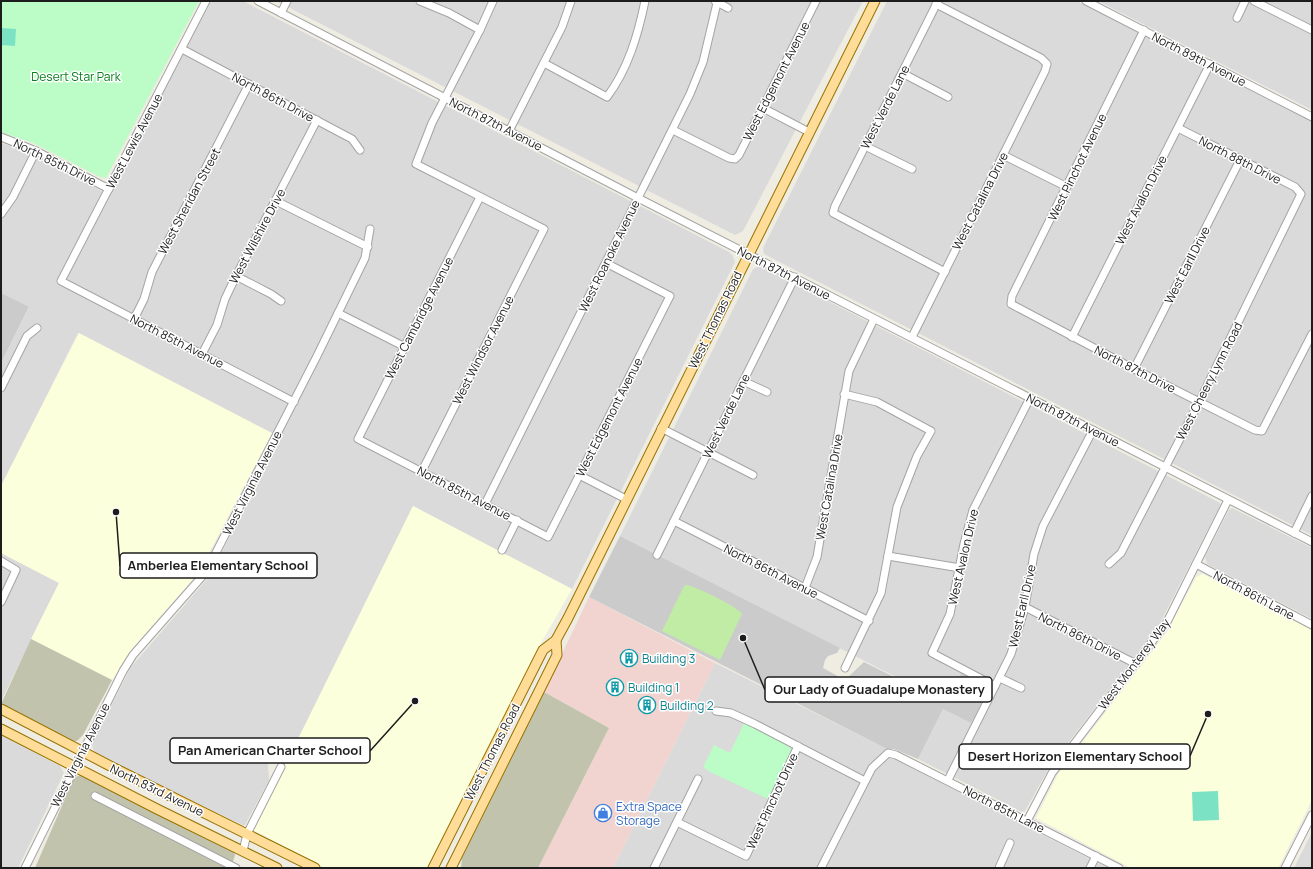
<svg xmlns="http://www.w3.org/2000/svg" width="1313" height="869" font-family="Manrope,sans-serif">
<style>
.residential{fill:#dbdada}
.commercial{fill:#f1d4d0}
.education{fill:#fcffdb}
.religious{fill:#cbcbcb}
.construction{fill:#c1c3ad}
.grass{fill:#c1eca5}
.park{fill:#bcfcc7}
.pitch{fill:#7ce2c4}
.lines{fill:none;stroke-linecap:round;stroke-linejoin:round}
.minor-casing{stroke:#a4a4a4;stroke-width:9}
.major-casing{stroke:#967200;stroke-width:11}
.minor{stroke:#fff;stroke-width:7}
.major{stroke:#ffdc97;stroke-width:9}
.labels{text-anchor:middle;dominant-baseline:central;stroke-width:3;stroke-linejoin:round;paint-order:stroke}
.street-label{font-size:12px;fill:#1d1d1d;stroke:#fff}
.park-label{font-size:12px;fill:#067f1c;stroke:#fff}
.culture-label{font-size:12px;fill:#0d838f;stroke:#fff;text-anchor:start}
.shop-label{font-size:12px;fill:#366cbe;stroke:#fff;text-anchor:start}
.leader{fill:none;stroke:#1d1d1d;stroke-width:1.5}
.callout-dot{fill:#1d1d1d;stroke:#fff;stroke-width:1.5}
.callout{fill:#fff;stroke:#1d1d1d;stroke-width:1.5}
.callout-label{font-size:13px;text-anchor:middle;font-weight:bold;fill:#1d1d1d}
</style>
<rect width="100%" height="100%" fill="#efece2"/>
<g class="residential">
<polygon points="210,1 243,1 729,252 733,256 735,262 572,589 413,506 290,757 277,755 269,761 268,765 269,780 245,825 242,825 96,754 93,749 92,743 131,667 208,578 281,439 78,333 1,486 1,363 29,308 1,293 1,143 17,148 110,195"/>
<polygon points="276,1 863,1 743,231 735,235"/>
<polygon points="887,1 1077,1 1312,121 1312,535 764,254 763,248"/>
<polygon points="1098,1 1312,1 1312,110 1257,82"/>
<polygon points="757,267 762,267 1220,503 1220,506 1160,623 1049,768 1025,811 1022,812 918,759 943,709 971,723 947,703 620,536 753,269"/>
<polygon points="1232,508 1312,548 1312,619 1207,564 1205,557 1229,510"/>
<polygon points="1,553 59,583 1,701"/>
<polygon points="715,663 887,749 890,758 894,759 1108,868 613,868"/>
<polygon points="1,735 60,766 64,773 18,868 1,868"/>
<polygon points="1312,832 1312,868 1294,868"/>
</g>
<polygon class="commercial" points="589,597 715,663 613,868 538,868 609,728 544,692"/>
<g class="education">
<polygon points="79,333 272,433 199,572 132,649 112,680 31,639 59,583 1,553 1,486"/>
<polygon points="413,506 572,589 540,645 427,868 325,868 253,830"/>
<polygon points="1203,574 1312,630 1312,800 1278,868 1131,868 1036,818 1058,774 1167,632 1196,577"/>
</g>
<g class="religious">
<polygon points="1,293 29,307 1,363"/>
<polygon points="620,536 840,648 837,653 828,656 825,660 823,668 845,680 864,662 946,703 962,672 986,684 988,691 971,723 943,709 918,759 894,749 887,749 589,597"/>
</g>
<g class="construction">
<polygon points="31,639 112,680 83,735 77,741 73,741 1,704"/>
<polygon points="544,692 609,728 538,868 461,868 462,858"/>
<polygon points="80,775 234,852 235,855 231,868 35,868 74,778"/>
</g>
<path class="grass" d="M687 585C697 587 738 607 742 614L720 660 662 631 684 586Z"/>
<g class="park">
<polygon points="1,1 199,1 106,178 100,177 33,143 1,132"/>
<polygon points="744,723 789,746 791,749 791,753 768,799 710,772 703,767 714,745 730,753"/>
</g>
<g class="pitch">
<polygon points="1,28 16,29 15,46 1,45"/>
<polygon points="1218,791 1219,820 1193,821 1192,792"/>
</g>
<g class="lines">
<defs>
<g id="minor">
<polyline points="206,1 61,281 294,402"/>
<polyline points="258,1 638,198 1312,542"/>
<polyline points="420,1 449,13 480,30"/>
<polyline points="715,1 728,8"/>
<polyline points="938,1 835,206 833,213 945,272"/>
<polyline points="1086,1 1312,117"/>
<polyline points="1254,1 1312,30"/>
<polyline points="281,13 287,1"/>
<polyline points="1237,18 1245,1"/>
<polyline points="1144,30 1012,296 1011,304 1134,369 1255,430 1262,431 1312,334"/>
<polyline points="182,49 352,139 360,150"/>
<path d="M544 63 607 97C628 69 638 35 645 1"/>
<polyline points="902,73 948,97"/>
<polyline points="763,108 809,132"/>
<polyline points="673,130 729,158 735,159 739,155 816,1"/>
<polyline points="509,131 562,27 571,1"/>
<polyline points="1,137 36,151 109,189"/>
<polyline points="865,146 912,169"/>
<polyline points="1003,155 1067,187"/>
<polyline points="480,197 358,439 548,537 670,296 606,263"/>
<polyline points="276,201 368,247"/>
<polyline points="1,214 13,197 36,151"/>
<polyline points="236,276 271,294 281,301"/>
<polyline points="338,313 405,347"/>
<polyline points="134,319 144,299 152,272 249,84"/>
<polyline points="912,337 1045,71 1047,64 1041,58 936,4"/>
<polyline points="1072,337 1210,64"/>
<polyline points="202,354 217,325 225,299 236,276 317,120"/>
<polyline points="1134,369 1240,160"/>
<polyline points="743,381 767,392"/>
<polyline points="1,388 27,336 37,328"/>
<polyline points="844,394 877,402 931,431 917,456 897,507 881,593 845,668"/>
<polyline points="661,428 753,475"/>
<polyline points="422,471 544,229 416,164 432,123 480,30 493,1"/>
<polyline points="579,475 626,499"/>
<polyline points="485,504 690,94 703,62 717,3"/>
<polyline points="674,521 869,621"/>
<polyline points="1294,533 1312,496"/>
<polyline points="502,550 517,520"/>
<polyline points="657,555 795,277"/>
<polyline points="888,556 960,568"/>
<polyline points="1,561 16,570 1,602"/>
<polyline points="1109,564 1121,553 1199,402 1301,194 1295,187 1178,128"/>
<polyline points="1196,564 1312,625"/>
<polyline points="805,588 817,557 849,371 874,319"/>
<polyline points="1025,607 1136,664"/>
<polyline points="1000,678 1021,688"/>
<polyline points="995,686 932,653 950,614 964,544 973,510 1030,398"/>
<polyline points="716,711 731,713 755,724 865,781"/>
<polyline points="948,780 1011,654 1025,607 1034,554 1043,526 1093,430"/>
<polyline points="95,796 236,868"/>
<polyline points="1027,821 1052,773 1167,622 1228,500"/>
<polyline points="677,822 746,856 798,746"/>
<polyline points="243,851 247,834 281,767"/>
<polyline points="25,868 123,671 133,655 206,572 317,356 365,258 370,229"/>
<polyline points="654,868 698,779"/>
<polyline points="821,868 872,768 888,753 896,755 1119,868"/>
<polyline points="999,868 1010,843"/>
<polyline points="1090,868 1096,856"/>
<polyline points="1285,868 1312,815"/>
</g>
<g id="major">
<polyline points="1,709 116,769 315,868"/>
<polyline points="1,729 157,809 277,868"/>
<polyline points="433,868 543,650 556,640 568,618 875,1"/>
<polyline points="451,868 557,655 556,640"/>
</g>
</defs>
<use href="#minor" class="minor-casing"/>
<use href="#major" class="major-casing"/>
<use href="#minor" class="minor"/>
<use href="#major" class="major"/>
</g>
<defs>
<symbol id="building-ring" viewBox="-11 -11 22 22"><circle r="9.5" fill="#fff" stroke="#0f9aa8" stroke-width="1.5"/><path d="M-4-6H4V6H1V3H-1V6H-4ZM-2.5-4.3h1.7v1.8h-1.7ZM.8-4.3h1.7v1.8H.8ZM-2.5-1h1.7V.8h-1.7ZM.8-1h1.7V.8H.8Z" fill="#0f9aa8"/></symbol>
<symbol id="shop-ring" viewBox="-11 -11 22 22"><circle r="9.5" fill="#fff" stroke="#3f7fe0" stroke-width="1.5"/><path d="M-5-2.5h2.3a2.7 3.5 0 0 1 5.4 0H5L5.5 6h-11ZM-1.5-2.5h3a1.5 2.3 0 0 0-3 0Z" fill="#3f7fe0"/></symbol>
</defs>
<g fill-rule="evenodd">
<use href="#building-ring" x="619" y="648" width="20" height="20"/>
<use href="#building-ring" x="605" y="677" width="20" height="20"/>
<use href="#building-ring" x="637" y="695" width="20" height="20"/>
<use href="#shop-ring" x="593" y="803" width="20" height="20"/>
</g>
<g class="labels">
<g class="street-label">
<text transform="translate(1199 59) rotate(27)">North 89th Avenue</text>
<text transform="translate(776 81) rotate(-63)">West Edgemont Avenue</text>
<text transform="translate(273 97) rotate(28)">North 86th Drive</text>
<text transform="translate(885 107) rotate(-63)">West Verde Lane</text>
<text transform="translate(496 124) rotate(27)">North 87th Avenue</text>
<text transform="translate(134 141) rotate(-62)">West Lewis Avenue</text>
<text transform="translate(1240 160) rotate(27)">North 88th Drive</text>
<text transform="translate(55 162) rotate(26)">North 85th Drive</text>
<text transform="translate(1077 167) rotate(-64)">West Pinchot Avenue</text>
<text transform="translate(1141 200) rotate(-63)">West Avalon Drive</text>
<text transform="translate(189 201) rotate(-62)">West Sheridan Street</text>
<text transform="translate(980 201) rotate(-63)">West Catalina Drive</text>
<text transform="translate(257 236) rotate(-62)">West Wilshire Drive</text>
<text transform="translate(609 256) rotate(-64)">West Roanoke Avenue</text>
<text transform="translate(1187 265) rotate(-63)">West Earll Drive</text>
<text transform="translate(784 273) rotate(27)">North 87th Avenue</text>
<text transform="translate(419 318) rotate(-63)">West Cambridge Avenue</text>
<text transform="translate(715 320) rotate(-64)">West Thomas Road</text>
<text transform="translate(177 341) rotate(27)">North 85th Avenue</text>
<text transform="translate(483 350) rotate(-63)">West Windsor Avenue</text>
<text transform="translate(1135 369) rotate(27)">North 87th Drive</text>
<text transform="translate(1209 381) rotate(-63)">West Cheery Lynn Road</text>
<text transform="translate(726 416) rotate(-64)">West Verde Lane</text>
<text transform="translate(609 417) rotate(-63)">West Edgemont Avenue</text>
<text transform="translate(1073 420) rotate(27)">North 87th Avenue</text>
<text transform="translate(252 483) rotate(-63)">West Virginia Avenue</text>
<text transform="translate(829 487) rotate(-80)">West Catalina Drive</text>
<text transform="translate(464 493) rotate(27)">North 85th Avenue</text>
<text transform="translate(963 557) rotate(-77)">West Avalon Drive</text>
<text transform="translate(771 571) rotate(27)">North 86th Avenue</text>
<text transform="translate(1254 595) rotate(28)">North 86th Lane</text>
<text transform="translate(1022 606) rotate(-77)">West Earll Drive</text>
<text transform="translate(1080 636) rotate(27)">North 86th Drive</text>
<text transform="translate(1134 664) rotate(-53)">West Monterey Way</text>
<text transform="translate(492 752) rotate(-63)">West Thomas Road</text>
<text transform="translate(80 755) rotate(-63)">West Virginia Avenue</text>
<text transform="translate(157 790) rotate(26)">North 83rd Avenue</text>
<text transform="translate(772 801) rotate(-65)">West Pinchot Drive</text>
<text transform="translate(1004 809) rotate(27)">North 85th Lane</text>
</g>
<g class="park-label">
<text x="76" y="76">Desert Star Park</text>
</g>
<g class="culture-label">
<text x="642" y="658">Building 3</text>
<text x="628" y="687">Building 1</text>
<text x="660" y="705">Building 2</text>
</g>
<g class="shop-label">
<text x="616" y="806">Extra Space<tspan x="616" dy="14">Storage</tspan></text>
</g>
</g>
<path class="leader" d="M116 512L120 566M743 638L765 690M415 701L370 751M1208 714L1190 756"/>
<g class="callout-dot">
<circle cx="116" cy="512" r="4"/>
<circle cx="743" cy="638" r="4"/>
<circle cx="415" cy="701" r="4"/>
<circle cx="1208" cy="714" r="4"/>
</g>
<g class="callout">
<rect x="120" y="553" width="197" height="25" rx="4"/>
<rect x="765" y="677" width="227" height="25" rx="4"/>
<rect x="170" y="738" width="200" height="25" rx="4"/>
<rect x="959" y="744" width="231" height="25" rx="4"/>
</g>
<g class="callout-label">
<text x="218" y="570">Amberlea Elementary School</text>
<text x="879" y="694">Our Lady of Guadalupe Monastery</text>
<text x="270" y="755">Pan American Charter School</text>
<text x="1075" y="761">Desert Horizon Elementary School</text>
</g>
<rect width="1313" height="869" fill="none" stroke="#1d1d1d" stroke-width="4"/>
</svg>
